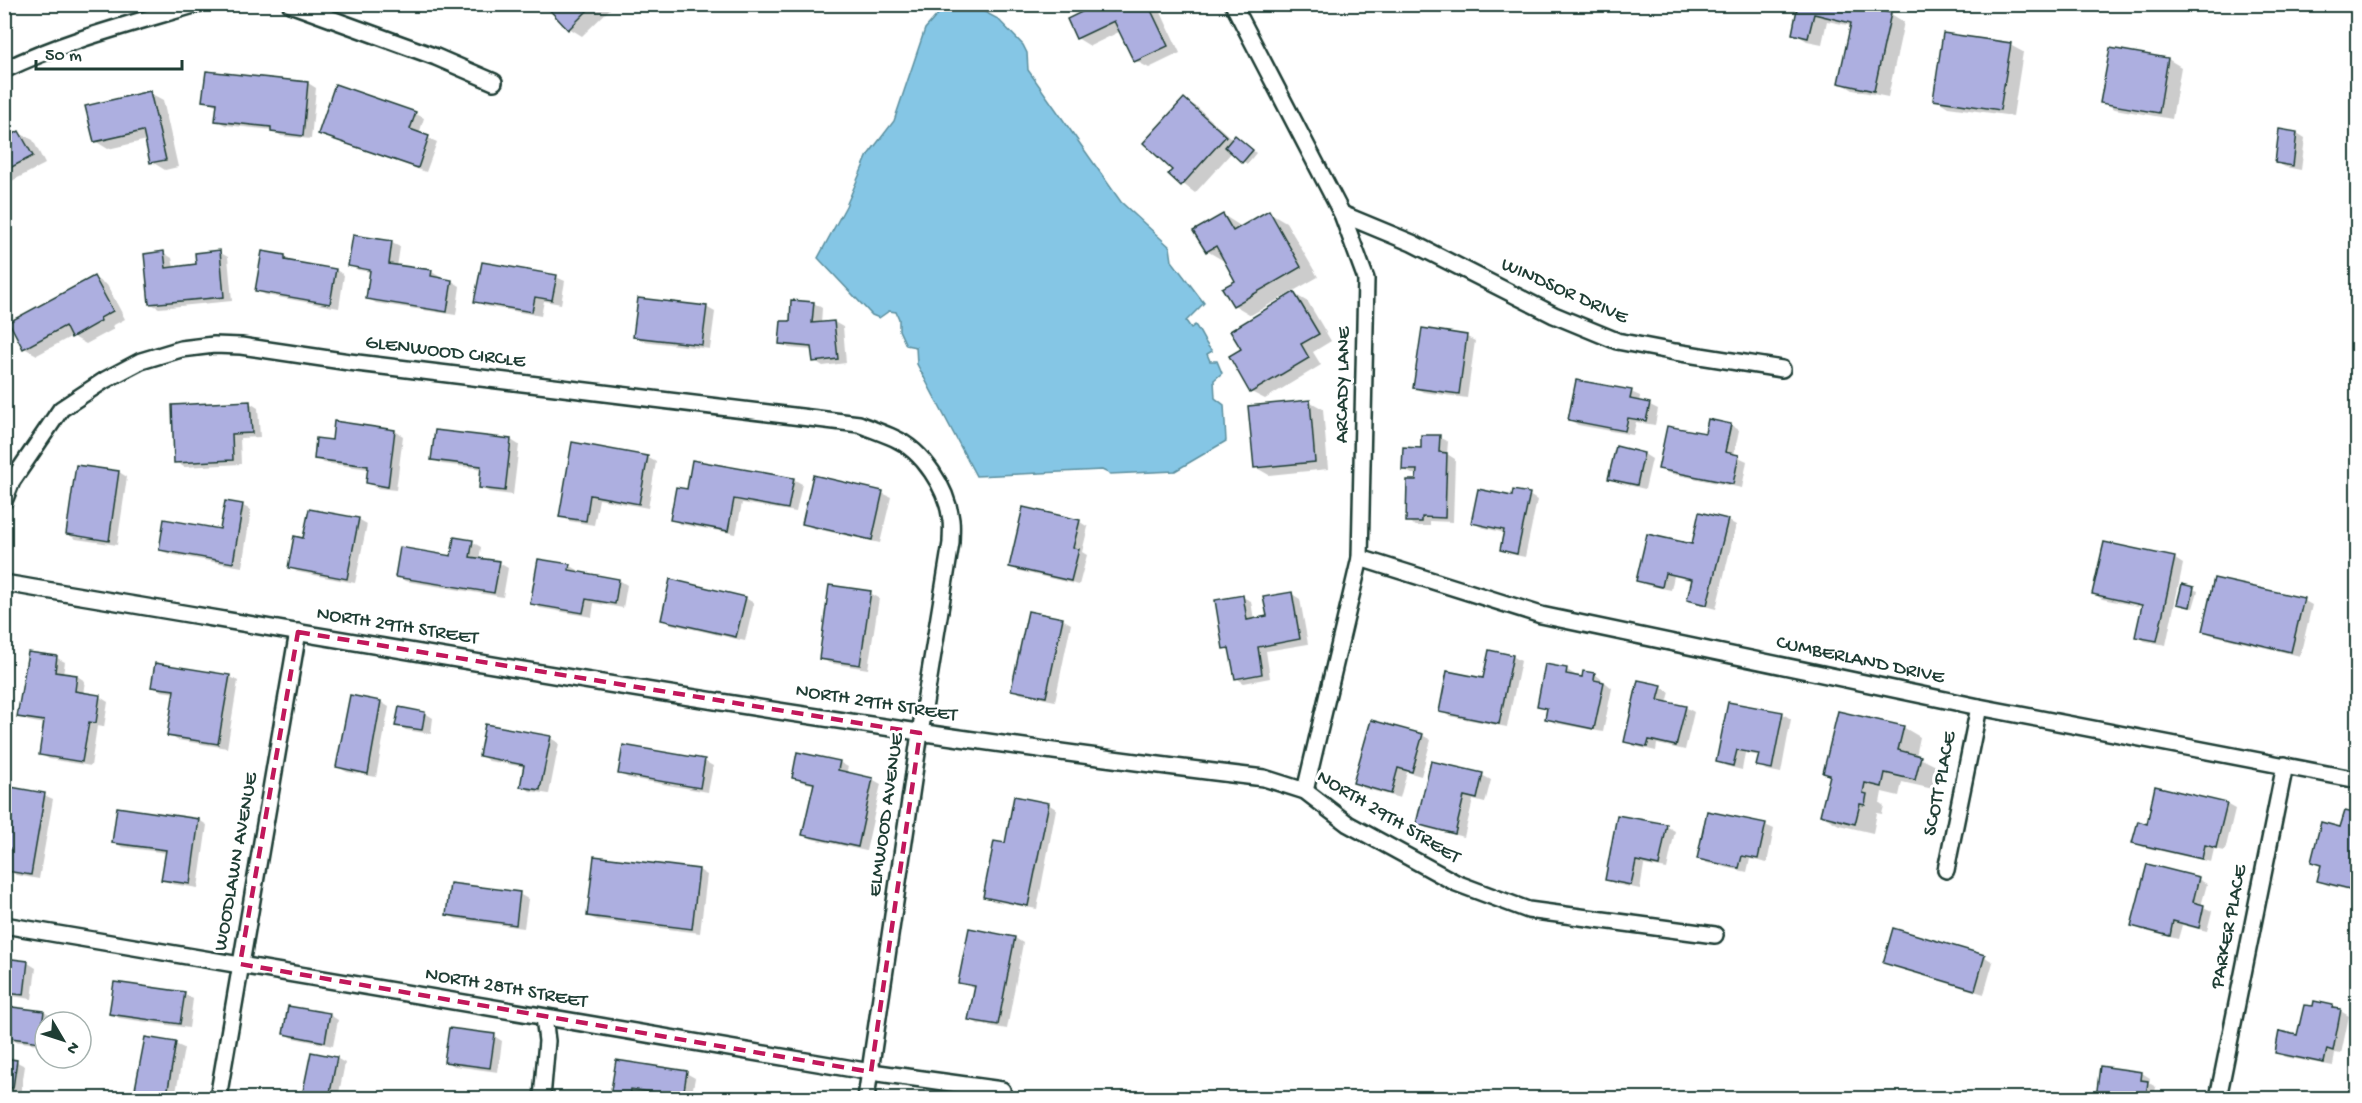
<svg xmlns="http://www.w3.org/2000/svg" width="2362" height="1103" font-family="'Gochi Hand',sans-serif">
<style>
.water{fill:#85c6e5;stroke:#5c8f9e;stroke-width:1.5}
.shadow{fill:#0003}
.building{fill:#adafe0;stroke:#1f3d34;stroke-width:1.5}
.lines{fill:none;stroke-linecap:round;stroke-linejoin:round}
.minor-casing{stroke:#1f3d34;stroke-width:20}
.minor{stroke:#fff;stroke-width:15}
.marked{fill:none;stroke:#c2185b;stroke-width:4.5;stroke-dasharray:12 8;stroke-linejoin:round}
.labels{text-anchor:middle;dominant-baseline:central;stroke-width:6;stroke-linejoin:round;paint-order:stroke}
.street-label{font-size:20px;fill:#1f3d34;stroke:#fff}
</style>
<rect width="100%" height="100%" fill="#fff"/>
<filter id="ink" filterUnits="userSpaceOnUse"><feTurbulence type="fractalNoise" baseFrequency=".0167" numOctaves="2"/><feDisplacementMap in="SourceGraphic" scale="12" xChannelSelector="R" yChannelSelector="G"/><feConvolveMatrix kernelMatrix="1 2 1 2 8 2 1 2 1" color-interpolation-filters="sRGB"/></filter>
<g filter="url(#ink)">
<path class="water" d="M947 4 972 5 998 19 1023 45 1027 53 1028 70 1121 202 1170 247 1172 261 1204 303 1186 321 1191 328 1195 325C1202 334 1204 343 1212 351L1207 354 1210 361H1217L1222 373 1214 380 1215 398 1224 405 1226 441 1175 471 1110 474 1102 470 976 476 917 364 916 347 906 345 899 330V319L896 312 889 311 879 318 872 315 818 258 846 206 868 155 894 121 925 29Z"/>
<g class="shadow">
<polygon points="495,4 505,4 503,8"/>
<polygon points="546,4 615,4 582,36 569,28"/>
<polygon points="1102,4 1157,4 1180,53 1149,68 1136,61 1121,31 1090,46 1077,38"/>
<polygon points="1800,4 1846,4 1891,14 1904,22 1888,97 1853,90 1840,82 1852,26 1827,21 1822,44 1807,41 1794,33"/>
<polygon points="2010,45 2023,52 2013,116 1948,107 1935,99"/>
<polygon points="2111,50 2168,59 2181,67 2172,119 2115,109 2102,102"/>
<polygon points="207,73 308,83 316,88 311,139 281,136 273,130 225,125 217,120 218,106 204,100"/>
<polygon points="336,86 416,114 424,118 419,134 437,142 426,172 329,138 320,133"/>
<polygon points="150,93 163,100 178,167 165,170 152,162 147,140 108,149 95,141"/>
<polygon points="1184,100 1197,107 1233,140 1239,139 1256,153 1247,164 1232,152 1195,193 1170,174 1174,169"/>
<polygon points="19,133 33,140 45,164 4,185 4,140"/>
<polygon points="2297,133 2305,138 2301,170 2285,167 2276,162"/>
<polygon points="1269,212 1286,222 1318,277 1251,315 1234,305 1237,281 1224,261 1207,251 1223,215 1242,227"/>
<polygon points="392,243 400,247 397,267 432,272 440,277 440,279 452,281 460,286 456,315 376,303 367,298 371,272 358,270 350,265"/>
<polygon points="219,252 228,257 232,301 159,308 151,304 164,253 172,258 174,268 197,266"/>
<polygon points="285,256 293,263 336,270 344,275 339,308 266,295 257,291"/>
<polygon points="556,277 565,281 561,304 544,301 541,316 485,306 476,301"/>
<polygon points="94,278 107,285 125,319 112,326 114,329 86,344 72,336 37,355 24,348"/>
<polygon points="1294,294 1308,302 1331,341 1313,352 1321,365 1265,399 1251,392 1243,350"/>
<polygon points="814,303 822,308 821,324 834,322 843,327 846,363 823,366 815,361 813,350 789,348 781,343 791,323"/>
<polygon points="706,307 715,312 710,349 643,341 634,336"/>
<polygon points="1423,330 1467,337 1475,341 1467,398 1423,392 1414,387"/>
<polygon points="1631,392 1640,396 1639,403 1650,405 1658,409 1655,425 1636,422 1633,435 1578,425 1570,420"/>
<polygon points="1309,401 1323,409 1328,469 1269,475 1255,467"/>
<polygon points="250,403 258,408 260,437 240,438 241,464 184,467 176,462"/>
<polygon points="336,423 395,431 403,436 396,490 376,488 368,483 369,469 324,463 315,458 333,442"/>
<polygon points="1731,425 1739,430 1734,455 1747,461 1742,488 1668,473 1660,469 1707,435"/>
<polygon points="1439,437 1448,442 1447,454 1455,459 1453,522 1430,521 1430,526 1416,526 1407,521 1418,474 1412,474 1403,469 1423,449"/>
<polygon points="511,440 519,445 513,495 489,492 480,487 482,469 442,464 433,459"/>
<polygon points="573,444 647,457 656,462 648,508 599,499 594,525 569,521 561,516"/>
<polygon points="1617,448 1644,454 1652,459 1645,489 1619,483 1610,478"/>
<polygon points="119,472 127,477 117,545 76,539 67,534"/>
<polygon points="793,479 802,484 796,512 742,503 736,534 680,524 671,519 688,491"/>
<polygon points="882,493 891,497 880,543 812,528 804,523"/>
<polygon points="1529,495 1537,500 1525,557 1510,554 1502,549 1505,533 1481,527 1472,522 1513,498"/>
<polygon points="243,506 251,510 242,567 169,554 160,550 221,531"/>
<polygon points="1024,509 1080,522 1088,527 1082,552 1087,555 1079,585 1019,571 1011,566"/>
<polygon points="358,519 367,524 355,583 298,572 290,568 305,539"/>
<polygon points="1727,520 1736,525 1716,609 1697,604 1689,599 1693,581 1674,576 1671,590 1646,585 1637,580 1693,546"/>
<polygon points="472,542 481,547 479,560 499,563 508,568 503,597 405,581 397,576 452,557"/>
<polygon points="2105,544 2175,559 2183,564 2166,645 2145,641 2137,636 2143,607 2102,599 2094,594"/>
<polygon points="569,565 578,570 577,573 619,580 627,585 623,608 594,603 592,617 540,608 532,603"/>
<polygon points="2183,586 2198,591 2193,608 2182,605"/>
<polygon points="870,593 879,598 868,669 829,663 821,658"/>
<polygon points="1292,594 1300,599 1308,644 1266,651 1270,678 1244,683 1236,678 1232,652 1225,648 1242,597 1251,601 1254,620 1268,618"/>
<polygon points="745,598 754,603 745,641 671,624 663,619"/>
<polygon points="2303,600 2312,605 2300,656 2212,635 2203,631"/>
<polygon points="1062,619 1071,624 1055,701 1021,694 1013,689"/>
<polygon points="1512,656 1521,661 1507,727 1449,716 1441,711"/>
<polygon points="57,658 65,662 63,674 77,676 85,681 83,694 100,697 108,702 104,727 97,726 91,766 49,759 40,754 45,724 28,721 19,716"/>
<polygon points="1567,670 1575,675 1575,678 1583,679 1595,674 1612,688 1603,732 1555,723 1547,718 1548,711 1539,705"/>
<polygon points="229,676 238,681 227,748 177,740 169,735 176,693 161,691 153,686"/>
<polygon points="1661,687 1670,692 1667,703 1685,707 1694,712 1685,750 1657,744 1656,751 1634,746 1626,741"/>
<polygon points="352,696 381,702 389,707 376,777 347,772 338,767"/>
<polygon points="1729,704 1783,714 1791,719 1781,773 1766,770 1758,765 1760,756 1745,753 1742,770 1726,766 1718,762"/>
<polygon points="425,713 433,718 431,734 406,730 397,725"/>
<polygon points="1903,727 1920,737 1916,756 1938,767 1933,789 1902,782 1899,796 1882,792 1880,803 1884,806 1882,814 1877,813 1873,833 1839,825 1821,815 1831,776 1825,772"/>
<polygon points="1422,735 1431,740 1421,776 1407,772 1400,798 1363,788 1355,783"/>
<polygon points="550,738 559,743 549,794 530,791 522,786 525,767 489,761 481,756"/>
<polygon points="704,761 713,766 708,792 628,778 619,773"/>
<polygon points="839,762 848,767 846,773 872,779 881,784 866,851 812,839 804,834 815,785 802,782 793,777"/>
<polygon points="1482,775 1491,780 1485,803 1473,800 1464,837 1426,828 1418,823"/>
<polygon points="6,788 44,795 53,799 39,879 16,875 8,870 11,850 4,849"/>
<polygon points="1048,804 1056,809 1037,909 993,901 985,896 1006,844"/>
<polygon points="2226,804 2235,809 2225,851 2214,849 2211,862 2143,847 2134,842 2148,825"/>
<polygon points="2358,816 2358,892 2327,885 2319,880 2322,867 2313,862 2341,829"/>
<polygon points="199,820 207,825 198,888 172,884 163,880 167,853 122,847 114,842"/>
<polygon points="1765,825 1774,829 1767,863 1750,859 1747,872 1707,863 1699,858"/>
<polygon points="1666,826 1675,831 1667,869 1644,865 1640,889 1615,884 1606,879"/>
<polygon points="595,858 699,870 707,875 700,933 597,920 588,916"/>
<polygon points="2198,879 2207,884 2201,906 2212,911 2207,931 2182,925 2178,939 2141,930 2133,925"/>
<polygon points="519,894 528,899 524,928 456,919 447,914"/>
<polygon points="1894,930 1985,957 1993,962 1984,994 1893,967 1884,962"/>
<polygon points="1015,938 1023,943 1007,1029 978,1024 970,1019 976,989 960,983"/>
<polygon points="4,960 28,963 36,968 32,999 4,995"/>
<polygon points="115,984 185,994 193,999 189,1028 119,1018 111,1013"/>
<polygon points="2332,1006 2349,1016 2341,1054 2335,1053 2333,1066 2285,1057 2276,1052 2299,1036"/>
<polygon points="4,1007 44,1012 52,1017 52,1022 45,1022 45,1045 4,1040"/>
<polygon points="330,1015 338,1020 333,1046 293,1038 284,1033"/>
<polygon points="494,1036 502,1041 498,1072 454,1066 446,1061"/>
<polygon points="175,1044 184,1048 175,1098 145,1093 137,1088"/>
<polygon points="336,1058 345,1063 338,1098 310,1098 304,1095"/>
<polygon points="4,1060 17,1062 25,1066 21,1092 4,1090"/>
<polygon points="617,1062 686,1073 695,1078 691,1098 675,1098 639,1093 639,1098 618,1098 611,1095"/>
<polygon points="2101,1068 2142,1073 2150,1078 2149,1083 2156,1087 2154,1098 2097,1098"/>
</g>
<g class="building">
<polygon points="544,4 594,4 568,30"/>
<polygon points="1098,4 1148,4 1168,46 1134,62 1114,21 1076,39 1067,19"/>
<polygon points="1798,4 1853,4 1891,13 1874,91 1838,83 1851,23 1814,14 1808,38 1792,34"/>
<polygon points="1943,33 2011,43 2000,110 1933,100"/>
<polygon points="2110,48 2168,58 2159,113 2100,103"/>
<polygon points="206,71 308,82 303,136 271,132 271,127 215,121 217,103 202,101"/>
<polygon points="335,84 416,112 410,129 429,136 418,168 318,134"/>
<polygon points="150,91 166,160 150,163 143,131 94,142 85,106"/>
<polygon points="1184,98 1226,136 1181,186 1168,174 1172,170 1143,143"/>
<polygon points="2279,129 2297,132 2293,166 2275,163"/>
<polygon points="19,131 33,156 4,171 4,139"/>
<polygon points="1235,135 1253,150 1242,163 1225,147"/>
<polygon points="1269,210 1301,267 1233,306 1222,288 1235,281 1216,246 1206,252 1193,231 1223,214 1233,231"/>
<polygon points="353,235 392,241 389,264 432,270 431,276 452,280 447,312 366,299 370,270 348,266"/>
<polygon points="220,250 224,297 149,304 144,254 164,251 166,268 196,264 195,253"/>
<polygon points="262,251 285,255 285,260 336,269 330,304 255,291"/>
<polygon points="482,262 557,275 552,300 535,297 532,312 474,302"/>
<polygon points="94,276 113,311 100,318 101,321 71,338 65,326 23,349 9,322"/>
<polygon points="1294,292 1319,334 1301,344 1309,358 1250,393 1229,356 1241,349 1230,331"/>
<polygon points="638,298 707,306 702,345 633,337"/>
<polygon points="791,300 814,302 812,323 834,321 838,359 813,362 811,347 779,344 781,321 790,321"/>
<polygon points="1422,328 1467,335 1459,394 1413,388"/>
<polygon points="1576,380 1632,390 1630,399 1650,403 1646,421 1628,418 1625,431 1568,420"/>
<polygon points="1310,400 1315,462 1254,468 1248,406"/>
<polygon points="250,401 252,433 232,434 233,460 174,463 172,405"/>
<polygon points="1708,419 1731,424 1725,452 1739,455 1733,484 1658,469 1667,426 1705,433"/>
<polygon points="334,421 395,430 388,487 366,483 368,466 314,459 316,438 332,440"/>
<polygon points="435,430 511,439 505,491 479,488 481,466 431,460"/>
<polygon points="1421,435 1440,435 1439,452 1447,453 1445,518 1422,517 1422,522 1406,522 1407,480 1416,480 1417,470 1402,470 1403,447 1421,448"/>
<polygon points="572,442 648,456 639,504 590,495 586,521 559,517"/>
<polygon points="1616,446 1644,453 1637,485 1608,479"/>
<polygon points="692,460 794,478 788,509 734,499 728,531 670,520 676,487 687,489"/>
<polygon points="76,465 119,471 109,541 66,534"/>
<polygon points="813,475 883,491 872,540 802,524"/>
<polygon points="1478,489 1512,496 1513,490 1530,493 1517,554 1500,550 1504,530 1471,523"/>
<polygon points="225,501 243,504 233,563 159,550 164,519 220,529"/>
<polygon points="1023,507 1080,520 1073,548 1079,549 1071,581 1009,567"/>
<polygon points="309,509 359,518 347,579 288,568 294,536 303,538"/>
<polygon points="1699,512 1728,519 1707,605 1687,600 1692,579 1665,573 1662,587 1636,581 1647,534 1692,544"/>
<polygon points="454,537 473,540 470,557 500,561 494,593 395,577 400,547 451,556"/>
<polygon points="2104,542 2175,557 2157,641 2135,637 2142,605 2092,594"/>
<polygon points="538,559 570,564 569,570 619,579 615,604 586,599 583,613 530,604"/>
<polygon points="2214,578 2304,598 2291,652 2202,631"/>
<polygon points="670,579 746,597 736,637 661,620"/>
<polygon points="2182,584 2194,587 2190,607 2177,604"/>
<polygon points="829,585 871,591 860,665 819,659"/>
<polygon points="1292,592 1300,639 1258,647 1262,674 1235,679 1229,648 1223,649 1215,600 1243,595 1247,620 1267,616 1263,597"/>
<polygon points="1028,611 1063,618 1046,697 1011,690"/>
<polygon points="2358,625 2358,657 2351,656"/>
<polygon points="1489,650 1513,655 1499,724 1439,712 1447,671 1483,678"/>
<polygon points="28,652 57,656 55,672 77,675 75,691 100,695 96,723 89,722 82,762 39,755 44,721 17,717"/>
<polygon points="155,663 230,675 218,744 167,736 174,690 151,687"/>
<polygon points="1545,664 1567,668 1566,674 1582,677 1583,671 1595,673 1594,680 1604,682 1594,729 1545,719 1547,708 1537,706"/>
<polygon points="1638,680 1662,685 1658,700 1686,706 1676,746 1649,740 1647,747 1624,742"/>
<polygon points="350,695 381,701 368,774 336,767"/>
<polygon points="1728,702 1783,712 1772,769 1756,766 1759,754 1737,750 1733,766 1716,762"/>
<polygon points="399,707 425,712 422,730 395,726"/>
<polygon points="1838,711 1904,726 1898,750 1921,756 1915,780 1885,773 1882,787 1865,783 1863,793 1867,794 1865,805 1860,804 1855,824 1820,815 1830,775 1823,773"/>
<polygon points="1371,720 1423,734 1412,772 1398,768 1391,794 1353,783"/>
<polygon points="485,724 551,736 540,790 520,787 524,765 479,756"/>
<polygon points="623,745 705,759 700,788 618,774"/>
<polygon points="797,752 840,761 838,770 873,778 858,847 802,835 814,783 792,778"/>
<polygon points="1431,761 1483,773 1477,799 1464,796 1455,834 1416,824"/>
<polygon points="5,786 45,793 31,875 6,871 10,848 4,847"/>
<polygon points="2155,786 2227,803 2216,848 2205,845 2202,859 2132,843 2138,821 2147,824"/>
<polygon points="1014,796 1049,803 1028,906 983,897 994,841 1005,843"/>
<polygon points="117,807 199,819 190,884 161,880 166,850 112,843"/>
<polygon points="1707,811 1766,823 1758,859 1742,856 1739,868 1697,859"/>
<polygon points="2345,811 2358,814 2358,891 2317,881 2321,865 2311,862 2321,822 2340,827"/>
<polygon points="1617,815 1667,824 1659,866 1636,861 1631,885 1605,880"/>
<polygon points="594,856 699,869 692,929 587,916"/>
<polygon points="2147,864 2199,877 2193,902 2204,905 2199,928 2173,921 2170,936 2131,926"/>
<polygon points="450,883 520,892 516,925 446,915"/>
<polygon points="969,928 1015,937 998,1025 968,1020 975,986 958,983"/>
<polygon points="1893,928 1985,955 1975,990 1883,963"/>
<polygon points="4,958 28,961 24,995 4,993"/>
<polygon points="114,982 185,992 180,1024 109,1014"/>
<polygon points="2314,1001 2333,1005 2332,1008 2341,1009 2333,1051 2327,1049 2324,1063 2275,1053 2279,1031 2297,1035 2304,1005 2313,1006"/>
<polygon points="4,1006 44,1011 40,1042 4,1037"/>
<polygon points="288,1006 330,1013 325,1042 283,1034"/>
<polygon points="449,1028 495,1034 490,1068 444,1062"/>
<polygon points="145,1037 176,1042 167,1095 135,1089"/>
<polygon points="311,1052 337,1057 329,1098 302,1096"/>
<polygon points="4,1058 17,1060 13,1088 4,1087"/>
<polygon points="616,1060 687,1071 683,1097 631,1089 630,1098 610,1096"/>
<polygon points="2100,1066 2142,1072 2141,1080 2148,1081 2146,1098 2096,1098"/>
<polygon points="779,1093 807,1098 778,1098"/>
</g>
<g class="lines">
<defs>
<g id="minor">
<polyline points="290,4 436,57 494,82"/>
<polyline points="1233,4 1342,214 1366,279 1360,558 1305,791"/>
<path d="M4 70C66 40 131 24 197 4"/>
<polyline points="1342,214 1412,243 1554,315 1617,341 1675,352 1782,369"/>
<path d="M4 501 12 481 61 409 105 380 141 361 181 349 214 345 241 346 349 362 859 424C871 429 883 433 894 438 923 451 947 488 951 520 952 527 951 536 951 543L920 733 866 1098"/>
<polyline points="1360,558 1541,615 1979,707 2358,780"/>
<path d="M4 583C423 653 842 728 1264 778L1305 791 1348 824 1456 883 1528 910 1715 935"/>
<polyline points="1946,870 1979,707"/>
<polyline points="4,925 871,1072 1002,1090"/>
<polyline points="218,1098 298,632"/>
<polyline points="542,1098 547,1041 544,1017"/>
<polyline points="2218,1098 2285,765"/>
</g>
</defs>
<use href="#minor" class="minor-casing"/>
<use href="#minor" class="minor"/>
</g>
</g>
<path class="marked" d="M298 632 920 733 871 1072 240 964Z"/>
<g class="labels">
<g class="street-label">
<text transform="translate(1564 292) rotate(24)">WINDSOR DRIVE</text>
<text transform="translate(445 353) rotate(7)">GLENWOOD CIRCLE</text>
<text transform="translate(1344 385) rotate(-89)">ARCADY LANE</text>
<text transform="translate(397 627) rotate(9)">NORTH 29TH STREET</text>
<text transform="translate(1860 661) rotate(12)">CUMBERLAND DRIVE</text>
<text transform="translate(876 704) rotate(9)">NORTH 29TH STREET</text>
<text transform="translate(1941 784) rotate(-79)">SCOTT PLACE</text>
<text transform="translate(887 815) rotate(-82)">ELMWOOD AVENUE</text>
<text transform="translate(1388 818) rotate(31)">NORTH 29TH STREET</text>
<text transform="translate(237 862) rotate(-80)">WOODLAWN AVENUE</text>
<text transform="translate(2230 927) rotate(-79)">PARKER PLACE</text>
<text transform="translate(506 989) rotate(10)">NORTH 28TH STREET</text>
</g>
</g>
<rect width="2362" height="1103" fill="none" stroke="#fff" stroke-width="24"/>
<rect x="12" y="12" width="2338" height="1079" fill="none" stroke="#1f3d34" stroke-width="2" filter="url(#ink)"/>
<g transform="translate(63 1040) rotate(129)"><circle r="28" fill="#ffffff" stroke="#a5b1ae" stroke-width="1.5"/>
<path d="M0-4.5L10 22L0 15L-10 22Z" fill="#1f3d34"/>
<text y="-9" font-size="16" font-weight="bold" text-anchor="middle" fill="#1f3d34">N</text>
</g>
<path d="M36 60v9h146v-9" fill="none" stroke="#1f3d34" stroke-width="3"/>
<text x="45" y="60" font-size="18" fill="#1f3d34" stroke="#ffffff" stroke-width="4.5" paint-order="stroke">50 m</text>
</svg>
